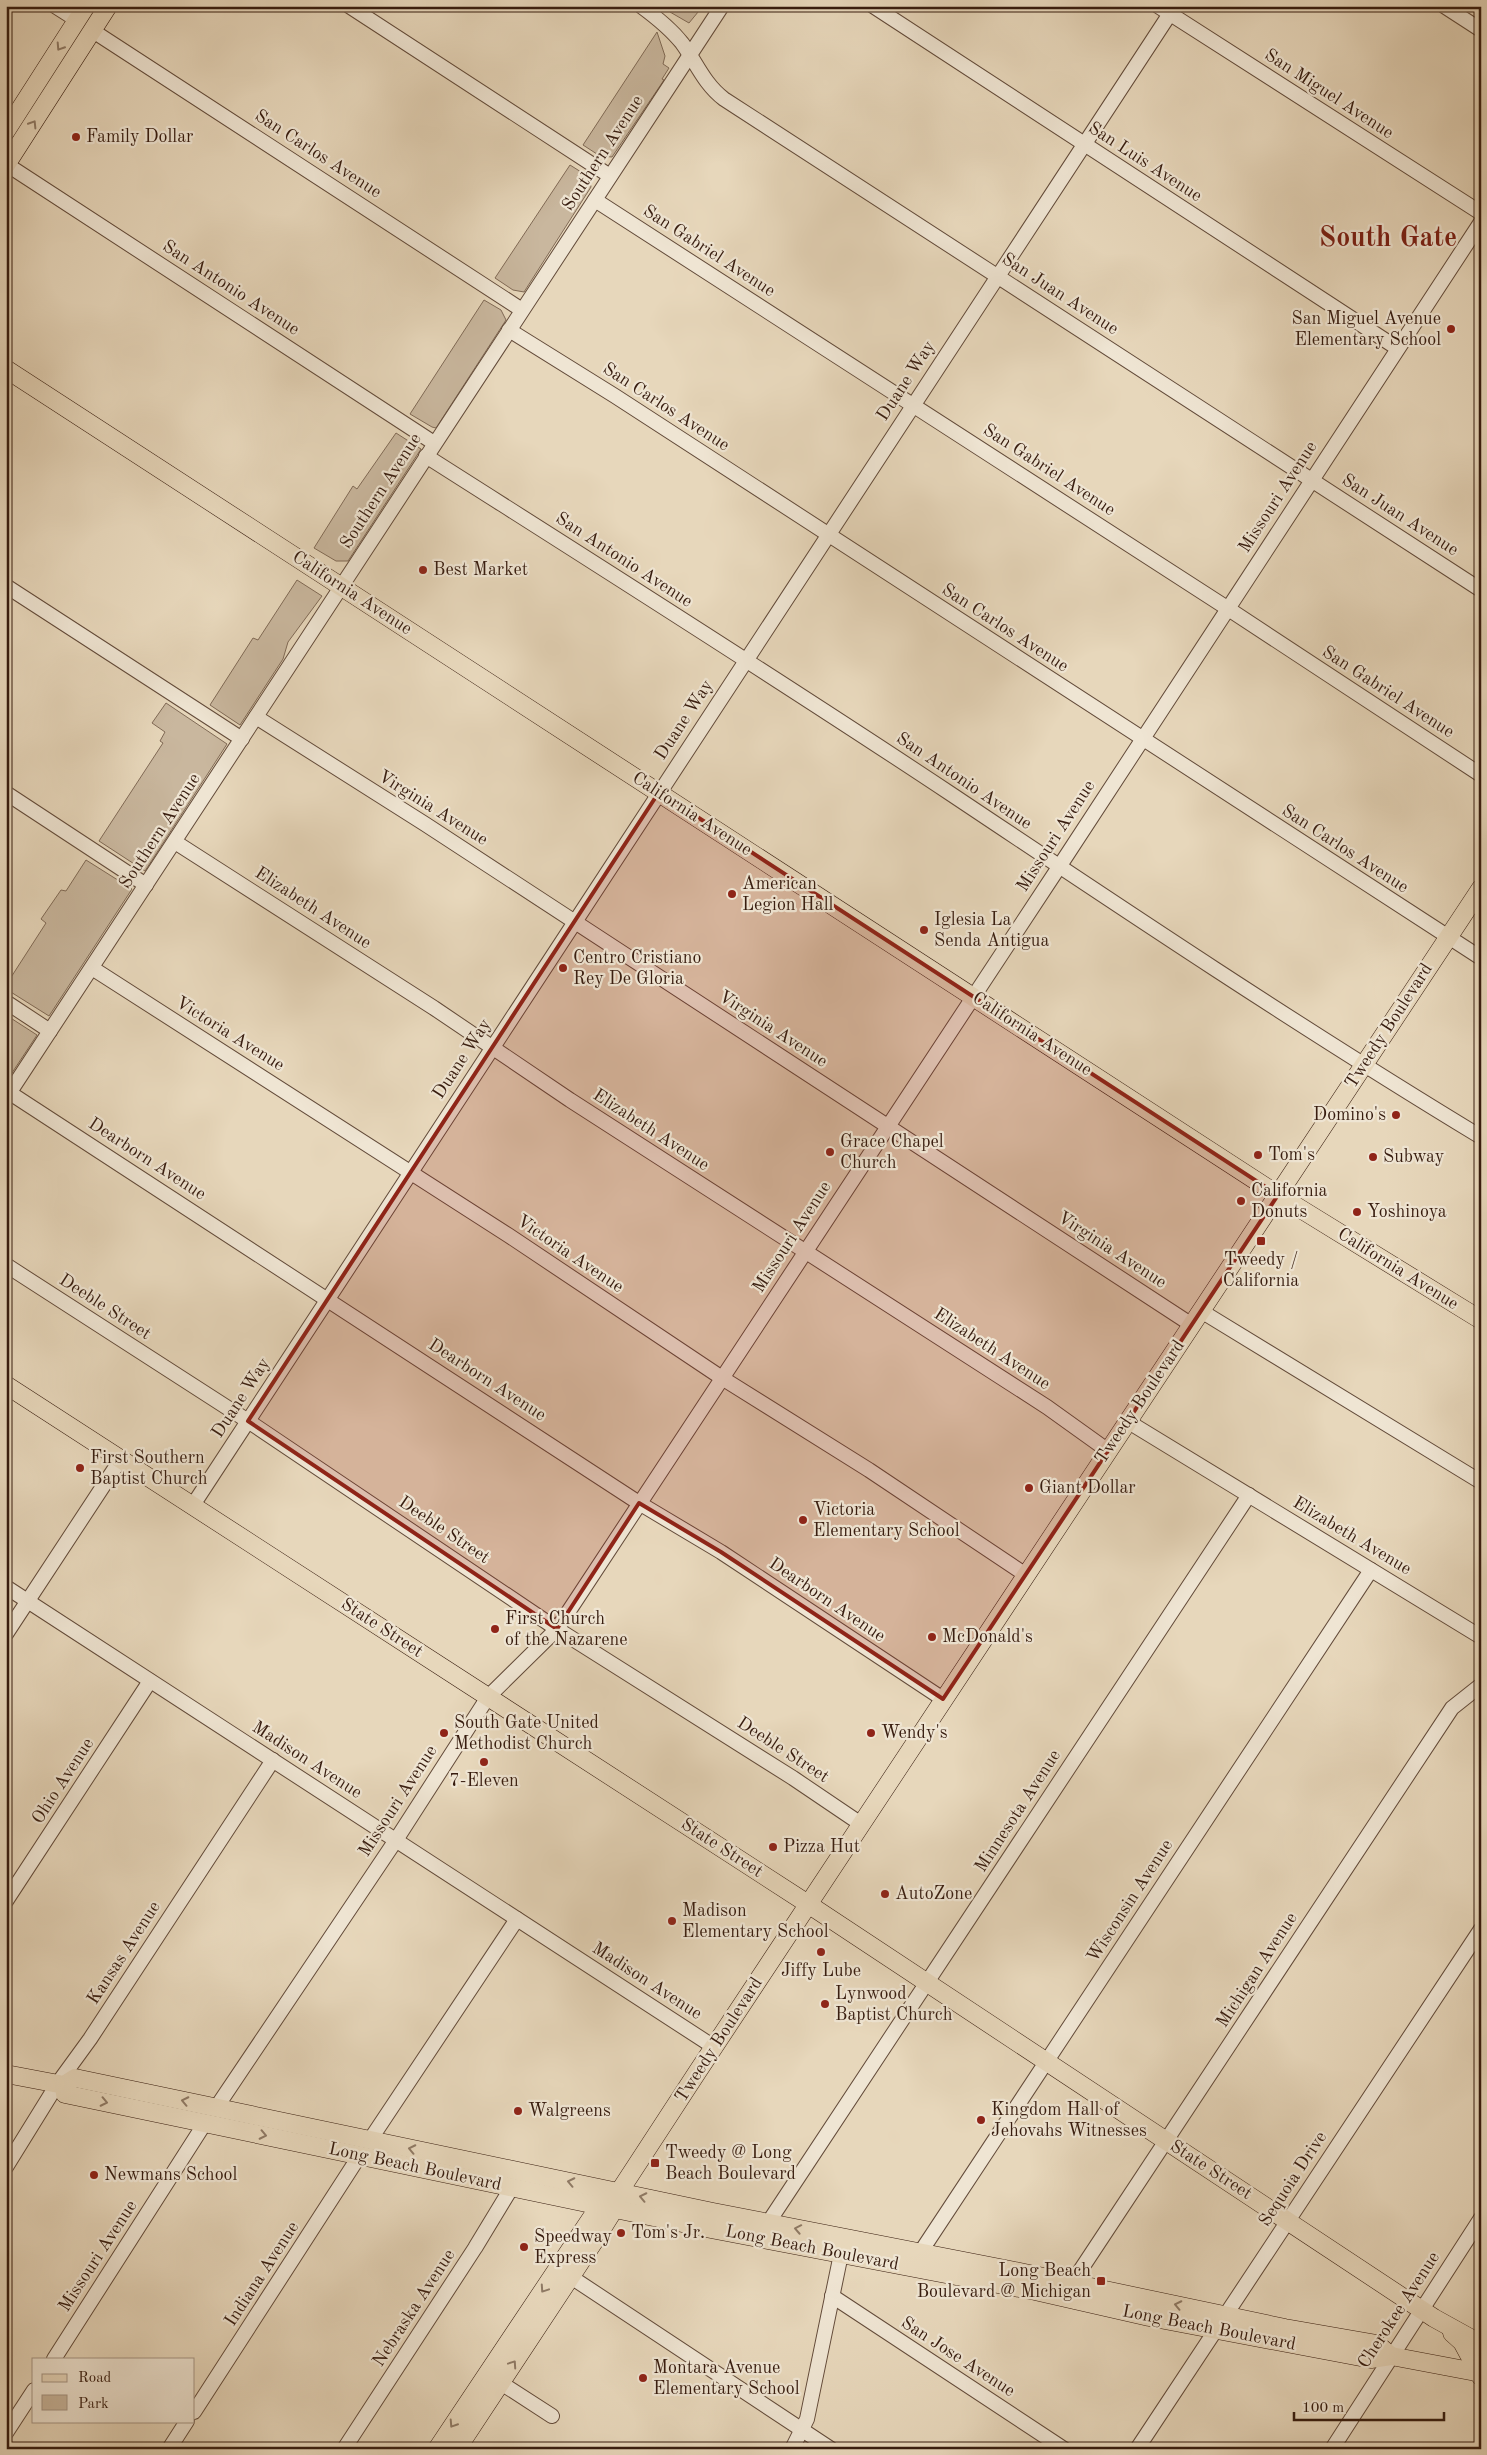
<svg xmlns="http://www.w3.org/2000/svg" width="1487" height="2455" font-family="'Old Standard TT',serif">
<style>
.green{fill:#c9b79e;stroke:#806a56}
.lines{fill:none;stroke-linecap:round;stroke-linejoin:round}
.minor-casing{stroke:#634b3a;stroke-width:16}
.major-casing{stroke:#371c0f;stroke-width:19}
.minor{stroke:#efe5d3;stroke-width:14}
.major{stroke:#e7d7bb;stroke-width:18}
.oneway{stroke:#8f7a65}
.marked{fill:#8f2418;fill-opacity:0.2;stroke:#8f2418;stroke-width:4;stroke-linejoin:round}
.poi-dot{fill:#8f2418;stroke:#efe5d3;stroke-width:2}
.labels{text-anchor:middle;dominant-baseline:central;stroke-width:4.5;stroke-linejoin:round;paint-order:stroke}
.street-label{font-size:18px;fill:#371c0f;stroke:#efe5d3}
.poi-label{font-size:18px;fill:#371c0f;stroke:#efe5d3;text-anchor:start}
.town-label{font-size:28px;font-weight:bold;fill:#7a1f14;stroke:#efe5d3}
</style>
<rect width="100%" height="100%" fill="#e7d7bb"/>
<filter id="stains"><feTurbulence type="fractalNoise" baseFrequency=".004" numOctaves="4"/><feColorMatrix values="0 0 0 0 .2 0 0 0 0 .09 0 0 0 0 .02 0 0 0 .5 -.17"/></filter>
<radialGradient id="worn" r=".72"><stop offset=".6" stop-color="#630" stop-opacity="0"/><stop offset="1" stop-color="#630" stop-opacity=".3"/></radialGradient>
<g class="green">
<polygon points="673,6 703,6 689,23 670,12"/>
<polygon points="657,32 665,56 663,64 669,68 662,79 664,80 612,157 600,156 583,145"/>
<polygon points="570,165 589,177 591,187 524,292 513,290 495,278"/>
<polygon points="484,300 501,310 506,320 436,428 432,427 410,414"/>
<polygon points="396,433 421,449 348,561 336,561 314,548 353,486 357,489"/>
<polygon points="297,580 322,596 288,642 283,659 240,725 210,705 253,638 258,640"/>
<polygon points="166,703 227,744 145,871 99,841 163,743 160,741 165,732 152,723"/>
<polygon points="86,860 132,889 49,1016 6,989 6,985 46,923 41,919 61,890 66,891"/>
<polygon points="6,1015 37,1035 6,1082"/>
</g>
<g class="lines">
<defs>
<g id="minor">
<polyline points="55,6 77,20"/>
<polyline points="349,6 610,176"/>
<path d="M641 6C656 17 670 28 682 43 696 62 704 84 724 99L1481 590"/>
<polyline points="873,6 1397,348"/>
<polyline points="1158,6 1481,213"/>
<polyline points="1444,6 1481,30"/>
<polyline points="93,31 522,310"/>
<polyline points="6,164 434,443"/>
<polyline points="595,200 1227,608 1481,775"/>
<polyline points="509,330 615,396 1481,958"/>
<path d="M426 456C602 568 778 679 951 794 1126 911 1301 1028 1481 1137"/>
<polyline points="6,586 242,739"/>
<polyline points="256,717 425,824 1192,1325"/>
<polyline points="6,793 146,885"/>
<polyline points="175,842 434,1008 570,1100 1047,1407 1107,1450"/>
<polyline points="92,968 508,1235 722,1378 869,1470 1026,1575"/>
<polyline points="6,1002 50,1031"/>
<polyline points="10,1093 639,1503 721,1552 943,1699"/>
<polyline points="6,1098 722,6"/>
<polyline points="6,1265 248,1421 557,1629 793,1778 861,1824"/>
<polyline points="1201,1311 1481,1482"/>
<polyline points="1127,1421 1481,1637"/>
<polyline points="193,1505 1175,6"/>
<polyline points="6,1587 714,2047"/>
<polyline points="6,1634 121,1459"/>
<polyline points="6,1901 150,1681"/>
<polyline points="216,2108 396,1840 488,1697 557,1629 1059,867 1481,222"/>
<polyline points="370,2140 517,1919"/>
<polyline points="6,2167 58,2083 90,2039 273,1760"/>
<polyline points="768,2223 1249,1495"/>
<polyline points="920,2253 1371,1570"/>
<polyline points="571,2277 831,2449"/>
<polyline points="1072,2283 1452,1708 1481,1685"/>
<polyline points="832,2296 1064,2449"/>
<polyline points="54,2359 205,2123"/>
<polyline points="501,2383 552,2416"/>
<polyline points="194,2412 360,2155"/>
<polyline points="6,2433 34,2390"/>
<polyline points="169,2449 187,2421"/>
<polyline points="344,2449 475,2248 512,2187"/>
<polyline points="792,2449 807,2419 841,2254"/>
<polyline points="1137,2449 1481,1929"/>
<polyline points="1332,2449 1481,2218"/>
</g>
<g id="major">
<polyline points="6,131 86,6"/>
<polyline points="6,165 108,6"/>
<polyline points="6,369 1278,1195 1481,1320"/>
<polyline points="6,1385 808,1904 1434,2318 1481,2344"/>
<polyline points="6,2074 64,2085 75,2078 713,2212 1005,2269 1285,2328 1377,2344 1391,2356"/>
<polyline points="64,2085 65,2094 711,2229 1035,2291 1149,2317 1371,2359 1391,2356 1481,2373"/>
<polyline points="1452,2333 1462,2342 1481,2377"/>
<polyline points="437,2449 600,2205 608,2199"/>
<polyline points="457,2449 595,2240 615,2208 619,2192 698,2071 1481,888"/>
</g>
</defs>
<use href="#minor" class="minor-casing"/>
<use href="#major" class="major-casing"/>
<use href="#minor" class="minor"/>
<use href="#major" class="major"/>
</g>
<defs><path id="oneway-chevron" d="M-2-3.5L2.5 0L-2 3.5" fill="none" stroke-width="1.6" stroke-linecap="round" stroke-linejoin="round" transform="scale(1.25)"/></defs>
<g class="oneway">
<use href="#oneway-chevron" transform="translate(60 47) rotate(123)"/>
<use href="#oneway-chevron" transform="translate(33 124) rotate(-58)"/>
<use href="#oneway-chevron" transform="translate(185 2101) rotate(-168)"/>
<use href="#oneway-chevron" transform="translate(104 2102) rotate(12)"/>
<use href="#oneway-chevron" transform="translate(263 2135) rotate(12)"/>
<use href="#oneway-chevron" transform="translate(412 2149) rotate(-168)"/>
<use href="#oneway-chevron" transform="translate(571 2182) rotate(-168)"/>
<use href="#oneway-chevron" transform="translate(643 2197) rotate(-168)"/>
<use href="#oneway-chevron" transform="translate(798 2229) rotate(-169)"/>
<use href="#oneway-chevron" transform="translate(544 2289) rotate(124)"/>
<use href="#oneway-chevron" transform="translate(1178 2305) rotate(-168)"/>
<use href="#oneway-chevron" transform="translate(513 2364) rotate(-56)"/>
<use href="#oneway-chevron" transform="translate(453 2424) rotate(123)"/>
</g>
<path class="marked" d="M659 792 1278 1195 943 1699 721 1552 639 1503 557 1629 248 1421Z"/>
<g class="poi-dot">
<circle cx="76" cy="137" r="5"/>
<circle cx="1451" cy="329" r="5"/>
<circle cx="423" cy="570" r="5"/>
<circle cx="732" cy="894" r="5"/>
<circle cx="924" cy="930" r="5"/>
<circle cx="563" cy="968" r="5"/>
<circle cx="1396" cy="1115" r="5"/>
<circle cx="830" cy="1152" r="5"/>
<circle cx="1258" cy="1155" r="5"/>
<circle cx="1373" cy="1157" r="5"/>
<circle cx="1241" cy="1201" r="5"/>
<circle cx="1357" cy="1212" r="5"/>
<rect x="1256" y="1236" width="10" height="10" rx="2.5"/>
<circle cx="80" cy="1468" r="5"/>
<circle cx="1029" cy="1488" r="5"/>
<circle cx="803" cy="1520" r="5"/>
<circle cx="495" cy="1629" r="5"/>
<circle cx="932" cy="1637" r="5"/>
<circle cx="444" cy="1733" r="5"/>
<circle cx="871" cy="1733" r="5"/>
<circle cx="484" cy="1762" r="5"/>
<circle cx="773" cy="1847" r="5"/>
<circle cx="885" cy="1894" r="5"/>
<circle cx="672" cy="1921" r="5"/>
<circle cx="821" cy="1952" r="5"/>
<circle cx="825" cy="2004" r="5"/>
<circle cx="518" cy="2111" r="5"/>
<circle cx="981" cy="2120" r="5"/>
<rect x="650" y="2158" width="10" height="10" rx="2.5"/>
<circle cx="94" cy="2175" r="5"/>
<circle cx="621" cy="2233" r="5"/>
<circle cx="524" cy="2247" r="5"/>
<rect x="1096" y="2276" width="10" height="10" rx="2.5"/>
<circle cx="643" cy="2378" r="5"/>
</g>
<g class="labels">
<g class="street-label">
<text transform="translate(1329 94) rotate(33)">San Miguel Avenue</text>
<text transform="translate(603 153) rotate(-57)">Southern Avenue</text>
<text transform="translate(318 154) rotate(33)">San Carlos Avenue</text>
<text transform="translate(1145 162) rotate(33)">San Luis Avenue</text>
<text transform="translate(709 251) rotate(33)">San Gabriel Avenue</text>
<text transform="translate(231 288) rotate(33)">San Antonio Avenue</text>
<text transform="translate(1060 294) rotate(33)">San Juan Avenue</text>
<text transform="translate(906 381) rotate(-57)">Duane Way</text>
<text transform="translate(666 407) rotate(33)">San Carlos Avenue</text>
<text transform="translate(1049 470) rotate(33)">San Gabriel Avenue</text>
<text transform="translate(381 491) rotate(-57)">Southern Avenue</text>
<text transform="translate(1278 497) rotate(-57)">Missouri Avenue</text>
<text transform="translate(1400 515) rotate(33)">San Juan Avenue</text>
<text transform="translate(624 560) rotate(33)">San Antonio Avenue</text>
<text transform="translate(352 593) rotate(33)">California Avenue</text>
<text transform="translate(1005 628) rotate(33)">San Carlos Avenue</text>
<text transform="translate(1388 692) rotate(33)">San Gabriel Avenue</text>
<text transform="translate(684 720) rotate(-57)">Duane Way</text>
<text transform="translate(964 781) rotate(34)">San Antonio Avenue</text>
<text transform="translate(433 808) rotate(32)">Virginia Avenue</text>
<text transform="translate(692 814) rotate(33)">California Avenue</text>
<text transform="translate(160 831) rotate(-57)">Southern Avenue</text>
<text transform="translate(1056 836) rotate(-57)">Missouri Avenue</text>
<text transform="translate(1345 849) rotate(33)">San Carlos Avenue</text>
<text transform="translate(313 908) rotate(33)">Elizabeth Avenue</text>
<text transform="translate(1389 1026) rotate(-57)">Tweedy Boulevard</text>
<text transform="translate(773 1029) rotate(33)">Virginia Avenue</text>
<text transform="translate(230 1034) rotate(32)">Victoria Avenue</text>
<text transform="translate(1032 1034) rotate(33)">California Avenue</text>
<text transform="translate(462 1059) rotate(-57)">Duane Way</text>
<text transform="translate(651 1130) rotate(33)">Elizabeth Avenue</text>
<text transform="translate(147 1159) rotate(33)">Dearborn Avenue</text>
<text transform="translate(792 1237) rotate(-57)">Missouri Avenue</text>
<text transform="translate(1112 1250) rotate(33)">Virginia Avenue</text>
<text transform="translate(570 1254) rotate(34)">Victoria Avenue</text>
<text transform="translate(1398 1269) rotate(32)">California Avenue</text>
<text transform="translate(105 1307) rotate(33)">Deeble Street</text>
<text transform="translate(992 1349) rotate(33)">Elizabeth Avenue</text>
<text transform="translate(487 1380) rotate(33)">Dearborn Avenue</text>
<text transform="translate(241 1398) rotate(-57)">Duane Way</text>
<text transform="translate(1140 1402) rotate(-56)">Tweedy Boulevard</text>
<text transform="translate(444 1530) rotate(34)">Deeble Street</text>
<text transform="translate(1352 1536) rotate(31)">Elizabeth Avenue</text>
<text transform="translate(827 1600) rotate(34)">Dearborn Avenue</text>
<text transform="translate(382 1628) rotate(33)">State Street</text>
<text transform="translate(783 1750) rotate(33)">Deeble Street</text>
<text transform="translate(307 1760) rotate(33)">Madison Avenue</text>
<text transform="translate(63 1781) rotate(-57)">Ohio Avenue</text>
<text transform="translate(398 1801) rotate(-57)">Missouri Avenue</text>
<text transform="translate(1018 1811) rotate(-57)">Minnesota Avenue</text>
<text transform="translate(722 1848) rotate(33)">State Street</text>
<text transform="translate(1130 1901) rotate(-57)">Wisconsin Avenue</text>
<text transform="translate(124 1953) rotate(-57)">Kansas Avenue</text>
<text transform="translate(1257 1970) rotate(-57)">Michigan Avenue</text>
<text transform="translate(647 1981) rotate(33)">Madison Avenue</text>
<text transform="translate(719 2040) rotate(-57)">Tweedy Boulevard</text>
<text transform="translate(415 2167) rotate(12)">Long Beach Boulevard</text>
<text transform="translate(1211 2170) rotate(33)">State Street</text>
<text transform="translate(1293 2179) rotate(-57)">Sequoia Drive</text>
<text transform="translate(812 2248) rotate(11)">Long Beach Boulevard</text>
<text transform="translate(98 2256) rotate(-57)">Missouri Avenue</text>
<text transform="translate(262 2274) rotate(-57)">Indiana Avenue</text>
<text transform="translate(414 2308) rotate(-57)">Nebraska Avenue</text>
<text transform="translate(1399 2310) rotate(-57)">Cherokee Avenue</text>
<text transform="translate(1209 2328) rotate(11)">Long Beach Boulevard</text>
<text transform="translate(958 2357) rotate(33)">San Jose Avenue</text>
</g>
<g class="poi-label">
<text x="86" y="137">Family Dollar</text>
<text x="1441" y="319" text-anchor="end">San Miguel Avenue<tspan x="1441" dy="21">Elementary School</tspan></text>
<text x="433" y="570">Best Market</text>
<text x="742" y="884">American<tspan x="742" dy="21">Legion Hall</tspan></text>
<text x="934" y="920">Iglesia La<tspan x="934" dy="21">Senda Antigua</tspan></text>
<text x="573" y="958">Centro Cristiano<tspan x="573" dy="21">Rey De Gloria</tspan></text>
<text x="1386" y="1115" text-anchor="end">Domino's</text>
<text x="840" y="1142">Grace Chapel<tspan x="840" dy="21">Church</tspan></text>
<text x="1268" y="1155">Tom's</text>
<text x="1383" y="1157">Subway</text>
<text x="1251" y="1191">California<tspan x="1251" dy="21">Donuts</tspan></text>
<text x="1367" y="1212">Yoshinoya</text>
<text x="1261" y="1260" text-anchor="middle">Tweedy /<tspan x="1261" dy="21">California</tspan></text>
<text x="90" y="1458">First Southern<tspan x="90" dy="21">Baptist Church</tspan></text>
<text x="1039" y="1488">Giant Dollar</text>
<text x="813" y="1510">Victoria<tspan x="813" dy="21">Elementary School</tspan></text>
<text x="505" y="1619">First Church<tspan x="505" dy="21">of the Nazarene</tspan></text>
<text x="942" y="1637">McDonald's</text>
<text x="454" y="1723">South Gate United<tspan x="454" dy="21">Methodist Church</tspan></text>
<text x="881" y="1733">Wendy's</text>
<text x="484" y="1781" text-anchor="middle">7-Eleven</text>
<text x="783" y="1847">Pizza Hut</text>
<text x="895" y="1894">AutoZone</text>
<text x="682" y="1911">Madison<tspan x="682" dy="21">Elementary School</tspan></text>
<text x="821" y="1971" text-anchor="middle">Jiffy Lube</text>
<text x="835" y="1994">Lynwood<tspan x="835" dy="21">Baptist Church</tspan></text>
<text x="991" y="2110">Kingdom Hall of<tspan x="991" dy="21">Jehovahs Witnesses</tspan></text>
<text x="528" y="2111">Walgreens</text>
<text x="665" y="2153">Tweedy @ Long<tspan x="665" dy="21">Beach Boulevard</tspan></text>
<text x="104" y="2175">Newmans School</text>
<text x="631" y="2233">Tom's Jr.</text>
<text x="534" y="2237">Speedway<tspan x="534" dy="21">Express</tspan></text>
<text x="1091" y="2271" text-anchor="end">Long Beach<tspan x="1091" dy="21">Boulevard @ Michigan</tspan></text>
<text x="653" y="2368">Montara Avenue<tspan x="653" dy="21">Elementary School</tspan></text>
</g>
<g class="town-label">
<text x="1388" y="239">South Gate</text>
</g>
</g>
<rect width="1487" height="2455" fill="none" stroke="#e7d7bb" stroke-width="25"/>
<rect x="8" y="8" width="1472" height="2440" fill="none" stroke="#371c0f" stroke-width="2.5"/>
<rect x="12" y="12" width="1462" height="2430" fill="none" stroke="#371c0f"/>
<rect x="32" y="2358" width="162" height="65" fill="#efe5d3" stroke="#a59585"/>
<rect x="42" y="2374" width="25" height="8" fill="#e7d7bb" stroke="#a59585"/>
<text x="78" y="2382" font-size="15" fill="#371c0f">Road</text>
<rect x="42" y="2395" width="25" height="15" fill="#c9b79e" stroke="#a59585"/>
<text x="78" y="2408" font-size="15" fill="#371c0f">Park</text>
<path d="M1294 2412v8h150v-8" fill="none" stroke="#371c0f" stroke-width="2.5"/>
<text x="1302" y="2412" font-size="15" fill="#371c0f" stroke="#efe5d3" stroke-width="4" paint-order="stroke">100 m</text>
<rect width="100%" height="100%" filter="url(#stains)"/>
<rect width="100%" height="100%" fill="url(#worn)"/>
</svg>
